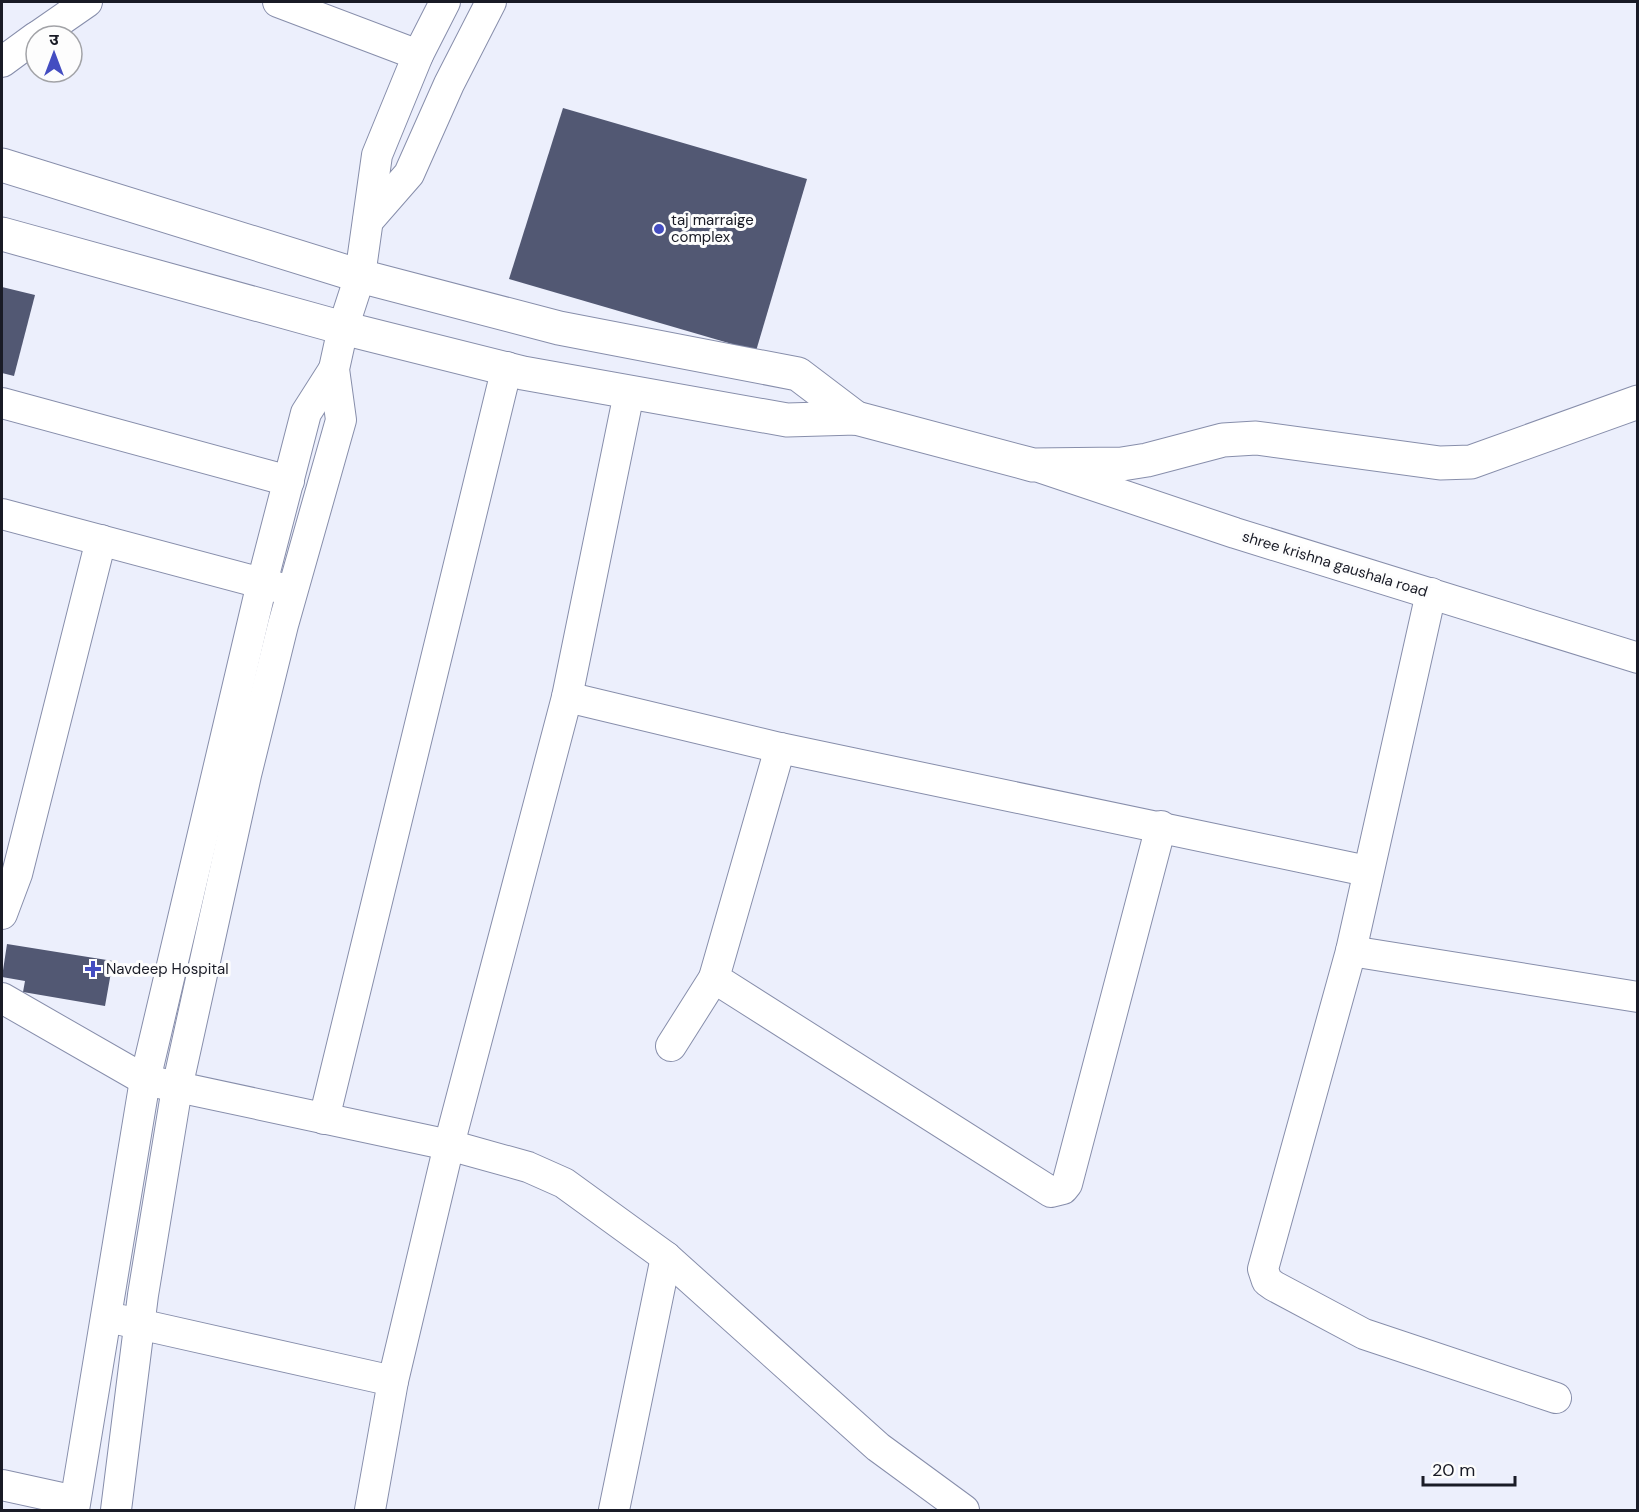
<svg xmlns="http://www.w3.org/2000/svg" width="1639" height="1512" font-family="'DM Sans','Noto Sans Devanagari',sans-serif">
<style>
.building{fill:#525873}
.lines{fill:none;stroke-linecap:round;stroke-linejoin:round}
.minor-casing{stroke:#878eab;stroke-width:32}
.major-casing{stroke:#878eab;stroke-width:35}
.minor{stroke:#fff;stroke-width:30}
.major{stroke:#fff;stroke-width:33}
.poi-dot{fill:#444dc1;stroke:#fdfdfd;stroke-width:2}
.labels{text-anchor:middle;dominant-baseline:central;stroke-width:6;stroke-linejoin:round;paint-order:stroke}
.poi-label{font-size:15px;fill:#191b26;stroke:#fdfdfd;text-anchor:start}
.street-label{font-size:15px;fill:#191b26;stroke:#fdfdfd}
</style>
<rect width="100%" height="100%" fill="#eceffc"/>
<g class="building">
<polygon points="563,108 807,179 756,351 509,279"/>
<polygon points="2,287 35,295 14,376 2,373"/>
<polygon points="7,944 113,961 105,1006 23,992 25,981 2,977"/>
</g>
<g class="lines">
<defs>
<g id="minor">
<polyline points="278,2 418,55"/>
<polyline points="38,36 87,2"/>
<polyline points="2,62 36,37"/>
<polyline points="368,221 409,174 449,84 491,2"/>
<polyline points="2,403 289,481"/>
<polyline points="1042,468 1235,533 1638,658"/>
<polyline points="2,514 280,588"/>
<polyline points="1431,593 1351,951 1263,1269 1267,1281 1274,1286 1364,1334 1556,1398"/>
<polyline points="567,697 780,748 1367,871"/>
<polyline points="780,748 714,978 1051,1192 1063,1189 1067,1184 1161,826"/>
<polyline points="2,914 17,874 101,540"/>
<polyline points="1351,951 1638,997"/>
<polyline points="2,998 145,1080 449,1145 528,1167 564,1183 666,1257 878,1447 964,1510"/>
<polyline points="671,1046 714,978"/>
<polyline points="324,1119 507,367"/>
<polyline points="121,1320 393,1381"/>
<polyline points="2,1485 75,1501"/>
<polyline points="74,1510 145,1080 262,583 306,413 334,369"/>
<polyline points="116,1510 143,1295 177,1088 246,775 283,625 341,420 334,369 343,328 360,276 377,155 418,55 445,2"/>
<polyline points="370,1510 393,1381 449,1145 567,697 629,393"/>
<polyline points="614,1510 666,1257"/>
</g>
<g id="major">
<polyline points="2,165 360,276 559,328 798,374 856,418"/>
<polyline points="2,234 343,328 523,373 787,420 856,418 1033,465 1122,464 1147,460 1223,440 1256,438 1440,463 1471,462 1638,402"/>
</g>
</defs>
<use href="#minor" class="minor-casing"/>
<use href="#major" class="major-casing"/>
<use href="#minor" class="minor"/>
<use href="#major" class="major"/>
</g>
<g class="poi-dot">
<circle cx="659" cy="229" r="6"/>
<path d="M90 960h6v6h6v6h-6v6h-6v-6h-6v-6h6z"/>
</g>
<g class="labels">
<g class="poi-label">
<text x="671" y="220">taj marraige<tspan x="671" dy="17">complex</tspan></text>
<text x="106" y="969">Navdeep Hospital</text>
</g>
<g class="street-label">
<text transform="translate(1335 564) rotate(17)">shree krishna gaushala road</text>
</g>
</g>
<rect width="1639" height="1512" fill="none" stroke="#191b26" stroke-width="6"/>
<g transform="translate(54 54)"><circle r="28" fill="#fdfdfd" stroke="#a2a3a7" stroke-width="1.5"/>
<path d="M0-4.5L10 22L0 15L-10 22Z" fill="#444dc1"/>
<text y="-9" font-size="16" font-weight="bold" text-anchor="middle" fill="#191b26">उ</text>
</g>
<path d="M1423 1476v9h92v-9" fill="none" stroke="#191b26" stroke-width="3"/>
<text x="1432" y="1476" font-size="18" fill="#191b26" stroke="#fdfdfd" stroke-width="4.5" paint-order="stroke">20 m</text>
</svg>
